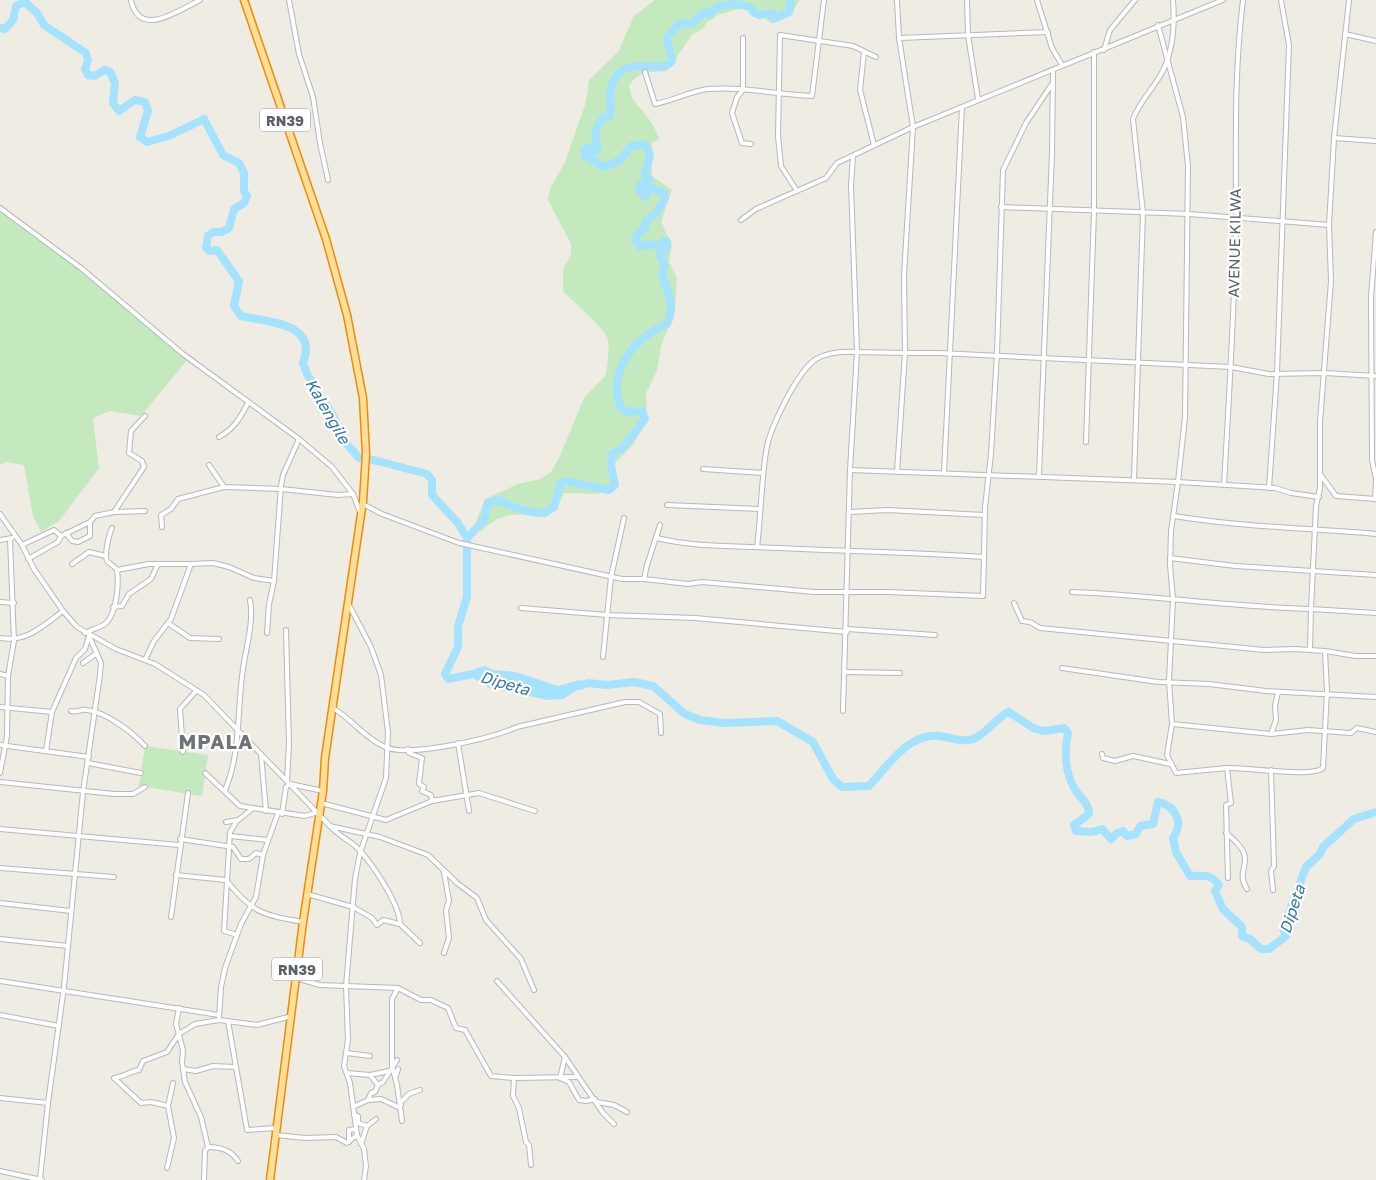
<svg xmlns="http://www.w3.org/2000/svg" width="1376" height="1180" font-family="'Golos Text',sans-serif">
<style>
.green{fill:#c4e9bf}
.water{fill:#a4e2ff}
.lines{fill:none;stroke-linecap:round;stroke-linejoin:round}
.river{stroke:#a4e2ff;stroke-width:8}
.minor-casing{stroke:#b5b8bc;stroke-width:6}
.trunk-casing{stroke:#f38b00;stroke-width:9}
.minor{stroke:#fff;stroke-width:4}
.trunk{stroke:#ffde9a;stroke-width:6}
.labels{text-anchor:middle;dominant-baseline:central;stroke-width:4.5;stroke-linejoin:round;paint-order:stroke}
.shield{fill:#fff;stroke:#8d9094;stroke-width:1}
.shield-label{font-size:14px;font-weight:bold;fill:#5c6166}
.street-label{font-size:15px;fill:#5c6166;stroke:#fff}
.water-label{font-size:16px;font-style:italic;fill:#3679a6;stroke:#fff}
.district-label{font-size:20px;font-weight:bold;letter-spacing:1px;fill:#6d7378;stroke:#fff}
</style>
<rect width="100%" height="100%" fill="#efece4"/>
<g class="green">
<path d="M655 0H800C790 15 788 22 767 21L766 17 757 18 744 7 718 15 706 23 704 28 692 35 667 71C651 72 637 71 629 86 630 91 632 98 635 102 644 113 656 125 659 140L652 142V176L672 190 661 222 672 245 669 262 677 278 675 310 661 346 657 371 646 393 647 419 633 445 615 463 617 488C595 497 587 493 564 493L557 507 547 516C518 515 503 509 481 532L475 524 485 499 518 484 540 479 551 472 560 456 584 398 606 375C607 364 610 350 608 340 606 329 573 302 563 291V269L571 255V244L548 200 550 189 565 162 586 102 589 80 618 52 634 16Z"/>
<polygon points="0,211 80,270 187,360 141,416 110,411 93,418 99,468 59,521 41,532 33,516 24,465 6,462 0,465"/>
<polygon points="145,746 208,755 202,796 139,786"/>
</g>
<polygon class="water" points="485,666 493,670 516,672 558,686 580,680 588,683 563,699 548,700 489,688 469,675 477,668"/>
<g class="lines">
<g class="river">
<path d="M0 28 5 29 13 20 16 6 25 2 37 13 44 25 86 53 88 60 85 69 88 75 94 76 105 70 110 72 115 83 113 103 119 111 135 100 145 102 148 111 140 137 147 142 169 136 204 119 223 155 239 163 244 173V191L247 196 244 203 234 209 229 228 222 232H213L208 236 206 248 209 251 217 250 239 281 234 306 241 316C266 322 319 322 303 363L307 374 332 414 345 442 359 458 378 461 427 474 432 480V495L458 523 467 538"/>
<path d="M478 673 448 679 445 674 458 647V626L467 597V538L484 520 488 503C502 497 502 503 514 507 524 511 534 513 545 513L554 507 560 484 566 481 609 490 615 485 611 466 612 453 622 449 645 419 642 411 627 412 621 408C606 372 634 338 667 324 680 298 655 279 665 265L660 256 662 251H665L667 242 664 241 658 246 647 244 640 247 636 242 637 234 645 228 646 221 657 212 665 198 664 193 653 189 647 190 645 197 639 190 642 182 648 183 650 180 645 174 650 155 645 144 631 146 620 160 604 167 585 156 584 150 588 147 594 152 597 151C597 133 591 134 604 117L610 116C611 106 609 95 612 85 623 51 659 77 672 61L667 39 675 27 682 23 691 24 705 12 710 14C716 2 741 3 751 8L753 12 759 15 772 13 773 19 789 12 791 0"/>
<path d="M579 686 588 683 607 685 634 682 653 686 685 714 700 720 725 723 777 721 813 742 833 779 842 787 869 786C887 767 909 732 939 736 949 737 962 743 973 739 988 733 996 717 1009 712L1033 728 1044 731 1064 728 1068 733C1064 752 1065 774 1076 791 1081 799 1089 803 1089 814L1074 825 1076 831 1092 832 1102 829 1111 839 1117 833 1123 831 1127 836 1136 834 1140 826 1153 824 1158 802C1176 806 1184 822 1173 838L1176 852 1190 876C1204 876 1209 873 1219 885L1215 891 1223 909 1242 927V936L1250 939 1261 949H1269L1286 936 1283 929 1306 867 1320 854 1323 847 1354 819 1376 812"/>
</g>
<defs>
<g id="minor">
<path d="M131 0C139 39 178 11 200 0"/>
<polyline points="289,0 299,54 313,97 320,143 328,180"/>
<polyline points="897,0 899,38 913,127 904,275 905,353 939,353 1231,367 1269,374 1325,373 1376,376"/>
<polyline points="967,0 968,35 978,99"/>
<polyline points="1037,0 1052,48 1062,65"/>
<polyline points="1349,0 1334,138 1329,225 1331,281 1320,422 1320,488 1316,506 1311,609 1376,613"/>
<polyline points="1158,25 1183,117 1188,166 1185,417 1178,482 1275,488 1291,493 1319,497"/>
<polyline points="1345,34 1376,41"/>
<polyline points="743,38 743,90 737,97 732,113 742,143 751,144"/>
<polyline points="899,38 1048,32"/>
<polyline points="1104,50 1110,30 1135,0"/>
<polyline points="864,52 860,90 874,145"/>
<path d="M645 72 655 104C673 101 690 91 708 89 743 86 778 95 812 96L824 0"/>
<polyline points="1334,138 1376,141"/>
<polyline points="797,191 781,166 778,136 780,35 853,46 876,57"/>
<polyline points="1001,207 1189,214 1329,225"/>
<polyline points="0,208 81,268 183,354 299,439 332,467 353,494 360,512"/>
<polyline points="741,220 756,209 826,178 837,163 913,127 1223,0"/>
<polyline points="1376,232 1371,297 1372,460 1376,479"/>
<path d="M219 437C234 429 240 418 248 403"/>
<polyline points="1086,442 1094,212 1094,52"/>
<polyline points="209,465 224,487 281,489 338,495 353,494"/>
<polyline points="703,469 763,473"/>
<polyline points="850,470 1178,482 1171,531 1170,565 1173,599 1169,681 1172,724 1167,755 1176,773 1227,768 1231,803 1226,805 1228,878"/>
<polyline points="944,473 962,107"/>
<polyline points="1320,474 1336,496 1376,499"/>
<polyline points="1039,476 1052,153 1053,70"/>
<path d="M1134 479 1143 213 1133 119C1139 103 1151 91 1160 76 1173 54 1175 25 1173 0"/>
<path d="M1224 485C1229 396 1235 306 1236 216 1236 144 1234 72 1243 0"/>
<polyline points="1269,488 1277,372 1289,45 1281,0"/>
<polyline points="1375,499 1376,480"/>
<polyline points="363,504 382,514 459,543 622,579 644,579 647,565 660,525"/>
<polyline points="667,505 760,509"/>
<polyline points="114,512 144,467 142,461 129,453 131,431 145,416"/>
<polyline points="850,512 887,510 984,515"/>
<polyline points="0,514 22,545 34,569 63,611 77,627 116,649 155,664 204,695 330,826 380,837 428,855 457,883 477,898 486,920 521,959 534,990"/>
<path d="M1174 516C1241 527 1309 528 1376 534"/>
<polyline points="162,527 161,515 171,509 178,499 224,487"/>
<path d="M112 528C109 534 104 556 107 561 110 564 114 566 117 570"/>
<polyline points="66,533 72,541 78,542 90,536 90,522"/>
<path d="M657 538C689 546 722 546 755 547 831 551 907 552 984 557L985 507 991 454 997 353 1003 170 1026 123 1052 84"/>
<polyline points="0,540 12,538"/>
<polyline points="22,545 54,530 61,536 90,522 95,516 114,512 145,511"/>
<path d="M757 547C761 516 761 484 766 452 769 429 797 372 816 359 828 352 844 351 857 352L851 185 853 156"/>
<polyline points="1170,558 1235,566 1376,575"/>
<polyline points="28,559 58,542 61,536"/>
<polyline points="72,564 89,552 106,556"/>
<polyline points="644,579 688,584 702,582 814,592 888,592 983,596 984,557"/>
<path d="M1072 592C1152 595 1231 607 1311 609L1310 649"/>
<polyline points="0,602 14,603"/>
<path d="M1014 603 1022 621 1030 622 1040 628 1264 650 1295 649 1325 651 1327 691 1323 768C1312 778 1246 767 1227 768"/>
<polyline points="349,605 371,647 381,675 388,732 386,778 360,853 355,879 346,986 348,1040 344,1066 350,1083 357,1135 364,1149 366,1166 364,1180"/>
<polyline points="113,607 122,606 129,594 151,579 158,564"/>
<polyline points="521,608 607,615 695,618 847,632"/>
<polyline points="168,623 190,638 219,639"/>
<polyline points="847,629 935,635"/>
<polyline points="286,630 289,744 287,781"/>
<path d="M85 633C90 630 102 627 106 623 117 613 119 583 117 570L149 564H191"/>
<polyline points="267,633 269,604 274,581 281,486 283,475 299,439"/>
<path d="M0 638C26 643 43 626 63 611"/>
<polyline points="1325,651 1356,656 1376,656"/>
<polyline points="603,657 611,577 624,518"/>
<polyline points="145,660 154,641 171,619 191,564 213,563 229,567 254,578 274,581"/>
<polyline points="83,663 97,653"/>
<polyline points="1062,668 1158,682 1209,684 1266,691 1376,697"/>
<polyline points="845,672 900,673"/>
<polyline points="0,674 8,676"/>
<polyline points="0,707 52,712"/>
<path d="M333 708C353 720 363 737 385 747 410 758 492 738 517 727L625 702H639L660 714 661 733"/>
<path d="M71 711C76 713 81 709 87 710 106 712 132 732 145 746"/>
<polyline points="843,711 850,470 857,352 905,353 897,472"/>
<polyline points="1172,724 1271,734 1308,730 1351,733 1357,728 1376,732"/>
<polyline points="1271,734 1276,720 1275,706 1278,692"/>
<polyline points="458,743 469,811"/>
<polyline points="0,745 89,757"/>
<polyline points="408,749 409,753 422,758 419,784 424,787 422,791 431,795 432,801"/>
<polyline points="46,751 52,712 76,658 85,649 89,636"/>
<polyline points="183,752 180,709 196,691"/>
<polyline points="261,754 266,811"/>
<polyline points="1102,754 1103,758 1115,761 1133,756 1170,764"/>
<polyline points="88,763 141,773"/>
<polyline points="1271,770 1274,866 1271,871 1273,890"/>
<polyline points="0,773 7,736 8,676 14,641 10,539"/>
<polyline points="205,773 240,806 305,816 318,812"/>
<polyline points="0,782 114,794 133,794 145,787"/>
<path d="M225 790C241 754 237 707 243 669 246 647 254 623 250 600"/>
<polyline points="321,803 386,820 432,801 479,793 535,811"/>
<polyline points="282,814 286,787 290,784 323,791"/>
<polyline points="226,822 238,820"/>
<path d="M330 826C337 834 345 838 354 845 369 858 400 904 400 924"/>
<polyline points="0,829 179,845"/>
<path d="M1226 833C1263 862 1232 866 1247 889"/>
<polyline points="230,836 268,840"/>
<polyline points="180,839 233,847 241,859 249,859 256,853 263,855"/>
<polyline points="0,868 114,877"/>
<path d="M176 875 226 880C252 913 263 915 303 922"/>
<polyline points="307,894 353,907 372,918 377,925 383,920 400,924 420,943"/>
<polyline points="0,903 71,911"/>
<polyline points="171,917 188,793"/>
<polyline points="237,935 224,931 230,832 237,821 252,809"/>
<polyline points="0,939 68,946"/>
<polyline points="444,953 449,938 446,910 449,901 444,872"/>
<polyline points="296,978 320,985 398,988 421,1000 431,1000 448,1008 456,1028 465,1030 491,1076 514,1078 513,1096 519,1108 526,1142 529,1145 531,1165"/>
<polyline points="0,981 219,1015"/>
<polyline points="497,981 565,1057 603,1113 614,1124"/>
<polyline points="398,988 392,999 392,1066 397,1085 402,1121"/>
<polyline points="179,1008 176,1024 183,1050 182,1062 185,1082 201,1117 208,1147 205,1151 204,1180"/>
<polyline points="0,1015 59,1026"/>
<polyline points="219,1017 221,987 225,968 241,924 256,897 263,855 278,813"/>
<polyline points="228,1021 247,1130 277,1128"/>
<polyline points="347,1053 370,1056"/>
<polyline points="565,1057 560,1078 569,1082 579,1100 586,1101 595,1099"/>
<polyline points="183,1069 196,1071 213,1066 235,1067"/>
<polyline points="347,1073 370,1075 389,1071"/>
<polyline points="370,1075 378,1085"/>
<polyline points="395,1078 398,1069"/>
<polyline points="514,1078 577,1077"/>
<polyline points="0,1098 48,1103 40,1179"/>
<polyline points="368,1100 381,1099 398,1107 401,1105"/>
<polyline points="597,1102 614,1105 627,1112"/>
<polyline points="48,1103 64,987 83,792 100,675 101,663 89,636"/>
<polyline points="400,1103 409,1094 420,1090"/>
<path d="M168 1106 151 1102 141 1103 114 1078C124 1077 130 1071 139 1070L143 1061 167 1052 179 1034 195 1024 219 1020 257 1025 292 1016"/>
<polyline points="353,1107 368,1100 371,1093 375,1092 378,1085 383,1082 397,1060"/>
<polyline points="354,1115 358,1116 358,1123 367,1126"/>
<polyline points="276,1135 305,1138 336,1137 347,1143 357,1135"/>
<polyline points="349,1142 349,1130 356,1129"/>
<polyline points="361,1144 367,1126 376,1119"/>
<path d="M208 1147C221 1147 231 1150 238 1161"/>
<polyline points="167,1168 174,1138 168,1106 173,1083"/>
<polyline points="0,1171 42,1180"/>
</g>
<polyline id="trunk" points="244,0 326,239 347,315 363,398 366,454 363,501 325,758 323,791 303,922 270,1180"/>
</defs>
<use href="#minor" class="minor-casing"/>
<use href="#trunk" class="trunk-casing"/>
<use href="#minor" class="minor"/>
<use href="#trunk" class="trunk"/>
</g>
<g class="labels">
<g class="shield">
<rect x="260" y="108.5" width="50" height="23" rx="4"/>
<rect x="272" y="957.5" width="50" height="23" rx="4"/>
</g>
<g class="shield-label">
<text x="285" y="120">RN39</text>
<text x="297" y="969">RN39</text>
</g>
<g class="street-label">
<text transform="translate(1234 243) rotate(-89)">AVENUE KILWA</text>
</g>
<g class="water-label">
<text transform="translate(328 411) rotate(60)">Kalengile</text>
<text transform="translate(505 683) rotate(16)">Dipeta</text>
<text transform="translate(1292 909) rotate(-72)">Dipeta</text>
</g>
<g class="district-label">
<text x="216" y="741">MPALA</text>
</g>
</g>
</svg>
